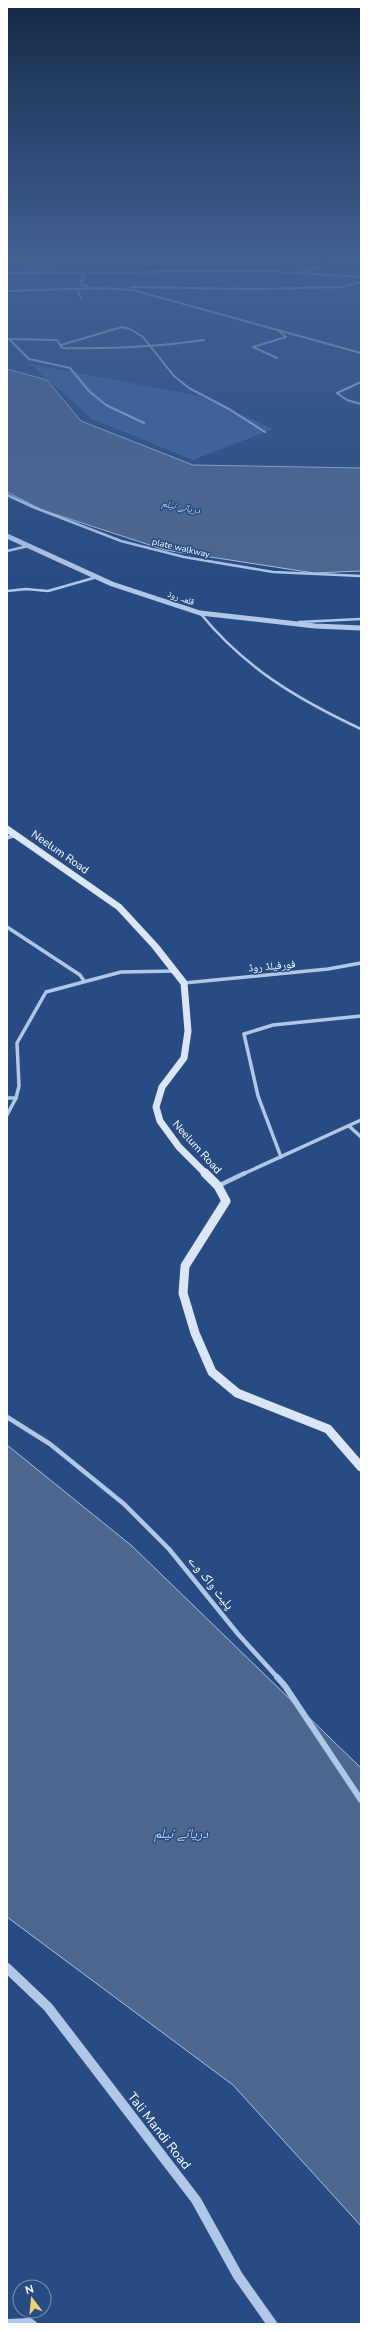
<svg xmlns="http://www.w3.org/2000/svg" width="368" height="2331" font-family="'Nunito Sans','Noto Naskh Arabic',sans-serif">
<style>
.green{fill:#3c659f}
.water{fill:#4e678f;stroke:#a5c2e7}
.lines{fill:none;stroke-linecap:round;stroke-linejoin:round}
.minor-far4{stroke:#b1c7e7;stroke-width:2}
.minor-far3{stroke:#b1c7e7;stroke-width:2.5}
.minor-far2{stroke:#b1c7e7;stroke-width:3.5}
.minor-far1{stroke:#b1c7e7;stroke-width:4.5}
.minor{stroke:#b1c7e7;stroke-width:6}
.tertiary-far1{stroke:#b1c7e7;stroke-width:5}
.tertiary{stroke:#b1c7e7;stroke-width:10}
.secondary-far1{stroke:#dae5f6;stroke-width:7}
.secondary{stroke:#dae5f6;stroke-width:9}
.labels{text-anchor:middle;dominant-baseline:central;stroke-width:3;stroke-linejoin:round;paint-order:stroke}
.far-street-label{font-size:9px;fill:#fff;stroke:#274c83}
.far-water-label{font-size:10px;font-style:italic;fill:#bcd1ee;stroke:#274c83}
.street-label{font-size:11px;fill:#fff;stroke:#274c83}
.near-street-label{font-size:13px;fill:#fff;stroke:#274c83}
.near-water-label{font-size:14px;font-style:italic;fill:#bcd1ee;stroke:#274c83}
</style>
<rect width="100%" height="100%" fill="#274c83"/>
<polygon class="green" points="30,364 200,396 273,429 193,460 92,419"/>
<g class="water">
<polygon points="7,369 47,380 81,421 193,465 361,468 361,571 314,573 165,550 42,510 7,492"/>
<polygon points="7,1445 132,1546 361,1768 361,2226 233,2085 7,1917"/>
</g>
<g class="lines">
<g class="minor-far4">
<polyline points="7,258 39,256"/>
<polyline points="85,272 80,284 88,286"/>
<polyline points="303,272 324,265 326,256"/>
<polyline points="7,273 267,271 361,277"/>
<polyline points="131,287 250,289 342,287 361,282"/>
<polyline points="77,289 81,299"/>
<polyline points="7,291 100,288 133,290 361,353"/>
<path d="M7 339 57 340 62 348C110 349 157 347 204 340"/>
<polyline points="9,339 29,359 70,368 89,391 106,405 144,423"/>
<polyline points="61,345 122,327 130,329 143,337 174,376 189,388 229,409 265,432"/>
<polyline points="277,358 253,347 286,337 279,331"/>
<polyline points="337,393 361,382"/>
<polyline points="337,393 347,400 361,404"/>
</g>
<g class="minor-far3">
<polyline points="7,495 33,507 121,541 184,557 273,572 361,576"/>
<polyline points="7,551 28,546"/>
<polyline points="7,591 26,589 48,591 97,577"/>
<path d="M200 613C245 668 297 699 361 729"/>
<polyline points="299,622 361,619"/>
</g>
<g class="minor-far2">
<polyline points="7,838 15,835"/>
<polyline points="7,927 80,975 84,981"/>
<polyline points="184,983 328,969 361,963"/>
<polyline points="7,1098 16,1098 19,1086 17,1043 46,992 121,972 175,971"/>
<polyline points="7,1115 16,1098"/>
<polyline points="349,1126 361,1137"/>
<polyline points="281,1157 258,1096 244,1034 273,1025 361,1016"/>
<polyline points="243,1174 361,1120"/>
</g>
<g class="minor-far1">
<polyline points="218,1186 245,1173"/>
<polyline points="7,1417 50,1444 124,1504 169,1549 238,1634 278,1678"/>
</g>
<g class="minor">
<polyline points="277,1677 285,1686 361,1800"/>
<polyline points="7,2322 30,2321 34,2324"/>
</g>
<polyline class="tertiary-far1" points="7,536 112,584 200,613 315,626 361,628"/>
<polyline class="tertiary" points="7,1968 48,2007 196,2200 238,2276 272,2324"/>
<polyline class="secondary-far1" points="7,829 119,907 155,946 184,983 188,1031 184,1058 162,1087 156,1107 160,1121 179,1147 206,1174"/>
<polyline class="secondary" points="205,1173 218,1186 226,1201 185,1266 183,1293 195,1333 212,1372 237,1393 328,1429 361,1467"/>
</g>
<linearGradient id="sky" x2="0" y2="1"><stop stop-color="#152a48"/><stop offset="0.44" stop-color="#416193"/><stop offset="1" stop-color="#416193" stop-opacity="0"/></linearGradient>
<rect width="368" height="583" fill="url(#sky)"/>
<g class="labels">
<g class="far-street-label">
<text transform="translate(181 548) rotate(13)">plate walkway</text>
<text transform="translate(181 598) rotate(19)">قلعہ روڈ</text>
</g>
<g class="far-water-label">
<text transform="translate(181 507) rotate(11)">دریائے نیلم</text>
</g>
<g class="street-label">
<text transform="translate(60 852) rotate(35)">Neelum Road</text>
<text transform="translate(272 966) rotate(-5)">فورفیلڈ روڈ</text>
<text transform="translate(197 1147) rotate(48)">Neelum Road</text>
</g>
<g class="near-street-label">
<text transform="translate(211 1583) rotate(51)">پلیٹ واک وے</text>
<text transform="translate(159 2131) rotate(52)">Tali Mandi Road</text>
</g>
<g class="near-water-label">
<text x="181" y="1833">دریائے نیلم</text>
</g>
</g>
<rect width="368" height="2331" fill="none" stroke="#ffffff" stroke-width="16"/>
<g transform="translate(32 2299) rotate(344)"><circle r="19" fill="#274c83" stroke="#7d94b5"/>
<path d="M0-3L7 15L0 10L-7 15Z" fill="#efd076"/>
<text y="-6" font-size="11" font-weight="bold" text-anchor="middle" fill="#ffffff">N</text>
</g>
</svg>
